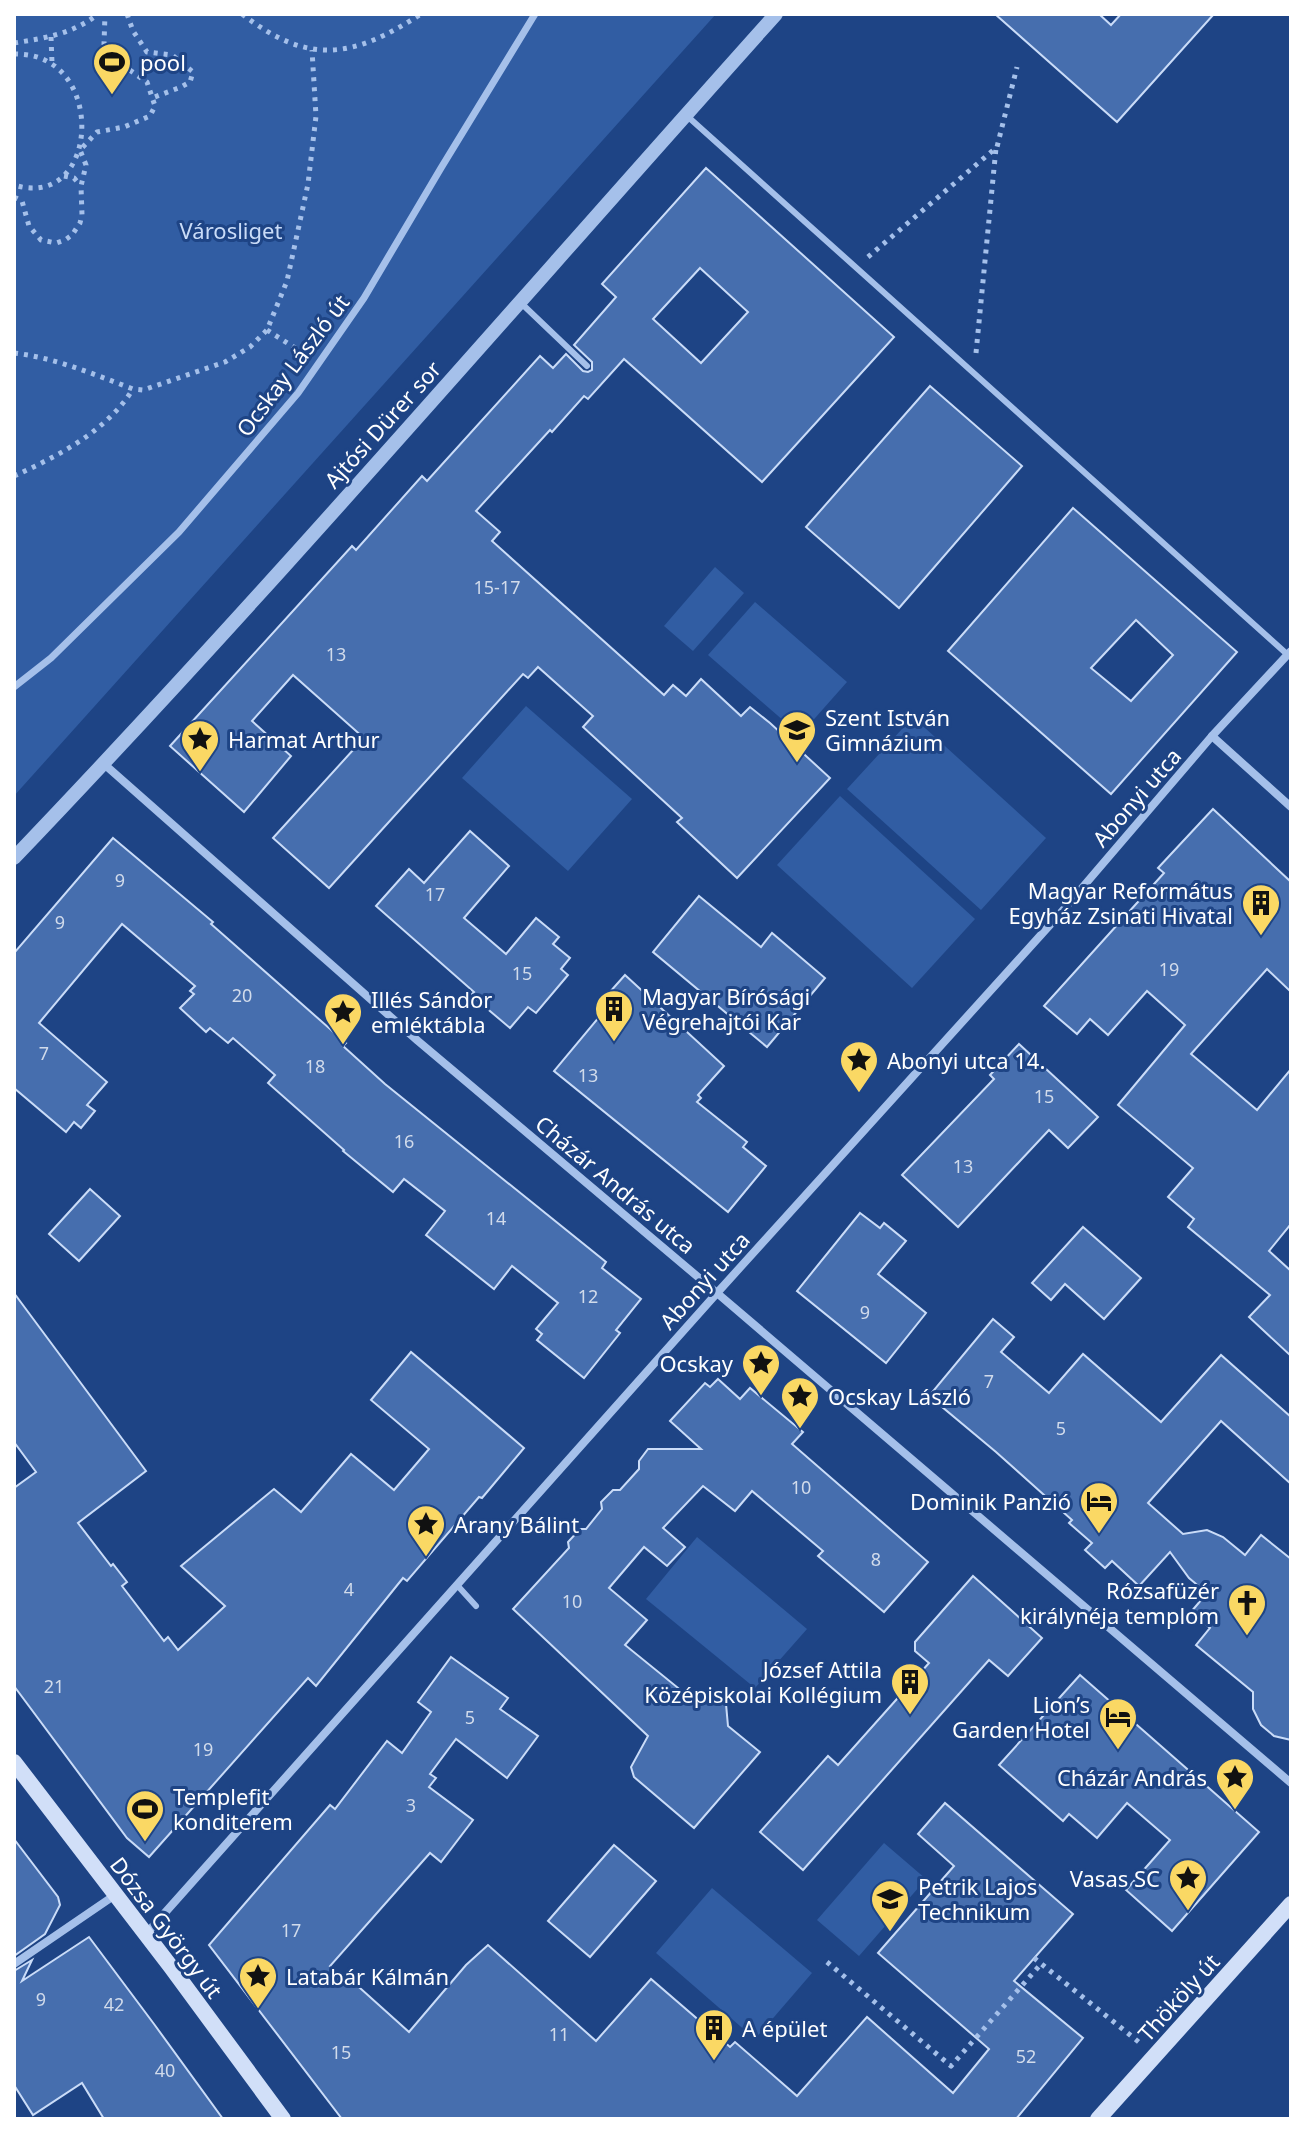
<svg xmlns="http://www.w3.org/2000/svg" width="1305" height="2133" font-family="'Noto Sans',sans-serif">
<style>
.green{fill:#315da3}
.building{fill:#466eae;stroke:#cadcf8;stroke-width:2;fill-rule:evenodd}
.lines{fill:none;stroke-linecap:round;stroke-linejoin:round}
.path{stroke:#a5c0ea;stroke-width:5;stroke-dasharray:4 6;stroke-linecap:butt}
.service{stroke:#a5c0ea;stroke-width:6}
.pedestrian{stroke:#a5c0ea;stroke-width:7}
.minor{stroke:#a5c0ea;stroke-width:8}
.tertiary{stroke:#a5c0ea;stroke-width:14}
.secondary{stroke:#d1dff8;stroke-width:16}
.labels{text-anchor:middle;dominant-baseline:central;stroke-width:6;stroke-linejoin:round;paint-order:stroke}
.number-label{font-size:18px;fill:#d1dbeb}
.poi-label{font-size:22px;fill:#fff;stroke:#1e4485;text-anchor:start}
.park-label{font-size:22px;fill:#cadcf8;stroke:#1e4485}
.street-label{font-size:22px;fill:#fff;stroke:#1e4485}
</style>
<rect width="100%" height="100%" fill="#1e4485"/>
<g class="green">
<polygon points="14,14 716,14 14,796"/>
<polygon points="715,567 744,593 693,651 664,626"/>
<polygon points="755,602 847,682 800,735 708,655"/>
<polygon points="526,706 632,799 568,871 462,778"/>
<polygon points="913,717 1046,838 981,910 847,789"/>
<polygon points="840,796 975,919 912,988 777,865"/>
<polygon points="697,1537 807,1629 755,1688 646,1599"/>
<polygon points="884,1843 926,1879 859,1956 817,1920"/>
<polygon points="712,1888 812,1973 755,2039 656,1953"/>
</g>
<g class="building">
<polygon points="995,14 1099,14 1111,25 1121,14 1214,14 1117,122"/>
<path d="M706 168 894 337 762 482 624 359 588 399 584 396 552 432 550 430 476 511 500 532 492 541 664 695 673 685 686 696 701 679 741 716 750 707 770 723 830 778 737 878 677 822 682 818 583 727 593 716 538 667 528 678 523 674 329 888 273 838 364 738 293 675 252 721 291 756 244 812 170 746 352 546 356 550 422 476 427 481 540 356 553 368 566 354 583 371 588 372 592 370V362L574 345 616 297 602 284ZM700 268 748 312 701 363 653 319Z"/>
<polygon points="930,386 1022,466 899,608 806,527"/>
<path d="M1073 508 1237 652 1111 794 948 651ZM1136 620 1173 655 1131 701 1091 668Z"/>
<polygon points="1213,809 1291,882 1291,992 1267,969 1191,1054 1257,1110 1291,1069 1291,1224 1269,1251 1291,1271 1291,1356 1249,1317 1270,1295 1188,1227 1194,1219 1168,1197 1193,1168 1118,1105 1185,1025 1147,991 1108,1035 1090,1019 1077,1034 1044,1006 1164,873 1158,868"/>
<polygon points="470,831 509,866 464,918 506,954 536,918 559,937 553,944 570,958 561,969 568,975 536,1013 528,1007 510,1028 471,995 474,992 376,906 409,869 424,883"/>
<polygon points="113,838 213,922 211,924 346,1043 343,1046 385,1084 606,1262 602,1268 641,1299 616,1330 620,1333 584,1378 537,1340 542,1334 536,1329 558,1303 512,1266 494,1289 426,1235 445,1211 404,1179 393,1192 343,1151 344,1150 268,1083 275,1075 233,1038 228,1043 210,1028 206,1032 180,1008 194,994 190,991 195,986 122,924 39,1023 107,1082 87,1105 95,1111 81,1128 74,1122 66,1132 14,1088 14,953"/>
<polygon points="699,896 761,947 772,933 825,978 767,1047 653,952"/>
<polygon points="625,975 724,1066 698,1095 701,1098 697,1102 747,1142 743,1147 766,1166 728,1212 554,1071 615,998 609,993"/>
<polygon points="1019,1044 1098,1117 1068,1148 1049,1130 958,1227 902,1175 994,1079 990,1075"/>
<polygon points="90,1189 120,1216 79,1261 49,1234"/>
<polygon points="860,1213 880,1228 884,1223 906,1241 878,1274 926,1313 886,1363 797,1291"/>
<polygon points="1083,1227 1141,1278 1104,1319 1065,1284 1051,1300 1032,1283"/>
<polygon points="14,1293 146,1471 78,1523 111,1566 113,1564 127,1582 122,1586 164,1641 168,1637 178,1650 225,1606 181,1566 274,1489 301,1512 351,1454 394,1490 429,1449 371,1400 411,1352 524,1448 482,1498 479,1497 407,1581 403,1578 316,1686 308,1678 149,1857 127,1838 14,1686 14,1488 36,1472 14,1442"/>
<polygon points="993,1319 1014,1337 1001,1352 1049,1393 1083,1354 1161,1422 1221,1355 1291,1417 1291,1484 1221,1421 1148,1503 1183,1534 1207,1530 1223,1537 1245,1555 1261,1535 1291,1559 1291,1740 1274,1736 1261,1725 1253,1709 1253,1692 1196,1645 1210,1628 1191,1612 1207,1593 1189,1578 1170,1552 1139,1586 1112,1561 1105,1568 1085,1550 1092,1543 1069,1523 1072,1520 996,1452 929,1396"/>
<polygon points="718,1379 740,1399 750,1388 803,1432 792,1444 928,1562 884,1612 818,1556 823,1551 752,1491 735,1511 703,1486 663,1528 685,1547 667,1566 644,1547 609,1588 647,1620 625,1645 699,1705 708,1696 716,1695 726,1704 728,1726 760,1752 694,1828 634,1777 631,1767 648,1736 513,1609 569,1548 568,1542 580,1529 586,1529 602,1509 601,1502 613,1490 620,1490 639,1469 639,1461 648,1449 701,1449 670,1421 705,1383 710,1387"/>
<polygon points="973,1576 1042,1638 1008,1676 989,1660 803,1870 760,1832 828,1756 838,1765 929,1663 915,1651 915,1642"/>
<polygon points="451,1657 508,1698 500,1709 538,1736 507,1778 456,1739 430,1774 436,1778 429,1787 473,1820 441,1862 430,1853 330,1966 360,1988 409,2032 466,1965 488,1945 596,2041 651,1979 730,2047 735,2042 797,2096 867,2017 953,2093 989,2049 878,1953 954,1866 918,1834 945,1803 1073,1914 1014,1981 1083,2038 1016,2119 342,2119 209,1945 330,1805 335,1809 387,1741 402,1753 431,1712 418,1702"/>
<polygon points="1080,1675 1259,1832 1172,1931 1126,1890 1170,1840 1127,1803 1097,1838 1069,1814 1063,1821 999,1765"/>
<polygon points="14,1839 58,1897 60,1905 45,1934 14,1956"/>
<polygon points="614,1845 656,1881 590,1957 548,1921"/>
<polygon points="89,1937 154,2024 223,2119 104,2119 82,2083 33,2115 14,2085 14,1971 32,1960 22,1981"/>
</g>
<g class="lines">
<g class="path">
<polyline points="127,14 133,31 147,52 172,55 193,72 190,82 181,87 152,98"/>
<path d="M242 14C309 66 353 58 421 14"/>
<polyline points="51,37 52,63"/>
<path d="M14 43C45 38 73 34 98 14"/>
<path d="M14 54C27 54 39 56 50 63 103 94 89 208 14 185"/>
<polyline points="64,176 74,178 80,185"/>
<polyline points="14,199 16,198 22,201 29,226 41,240 56,243 65,240 72,235 80,223 82,215 81,186 86,165 80,150 97,132 124,127 150,116 155,106 147,82 115,60 104,44 105,14"/>
<polyline points="868,257 997,147 1017,67"/>
<polyline points="267,330 306,355"/>
<path d="M14 353C56 358 93 374 133 389L143 390 225 362 250 347 267 330 287 281 308 184 316 116 312 50"/>
<polyline points="976,353 996,148"/>
<path d="M14 476C58 456 107 431 133 389"/>
<polyline points="1034,1958 1140,2043"/>
<polyline points="827,1962 951,2066 1041,1964"/>
</g>
<g class="service">
<polyline points="686,115 1288,655"/>
<polyline points="521,303 587,366"/>
<polyline points="457,1585 476,1606"/>
</g>
<polyline class="pedestrian" points="14,687 51,658 179,532 298,393 364,298 441,168 535,14"/>
<g class="minor">
<polyline points="1212,736 1291,807"/>
<polyline points="104,764 418,1041 717,1293 1291,1783"/>
<polyline points="146,1934 717,1293 1058,916 1212,736 1291,651"/>
<polyline points="14,1964 115,1895"/>
</g>
<path class="tertiary" d="M14 858C276 584 523 296 776 14"/>
<g class="secondary">
<polyline points="14,1762 171,1967 283,2119"/>
<polyline points="1098,2119 1291,1904"/>
</g>
</g>
<defs>
<symbol id="stadium-pin" viewBox="-11 -11 22 30"><path d="M0 17L-7.5 6A9.5 9.5 0 1 1 7.5 6Z" fill="#fad864" stroke="#1e4485"/><path d="M0-5a6.5 5 0 1 0 0 10a6.5 5 0 1 0 0-10ZM-3.5-1.8h7v3.6h-7Z" fill="#111"/></symbol>
<symbol id="school-pin" viewBox="-11 -11 22 30"><path d="M0 17L-7.5 6A9.5 9.5 0 1 1 7.5 6Z" fill="#fad864" stroke="#1e4485"/><path d="M0-5L7-2L0 1L-7-2ZM-4 1L0 2.5L4 1V4Q0 6-4 4Z" fill="#111"/></symbol>
<symbol id="sight-pin" viewBox="-11 -11 22 30"><path d="M0 17L-7.5 6A9.5 9.5 0 1 1 7.5 6Z" fill="#fad864" stroke="#1e4485"/><path d="M0-6L1.8-2.2L6-1.7L2.9 1.2L3.7 5.4L0 3.3L-3.7 5.4L-2.9 1.2L-6-1.7L-1.8-2.2Z" fill="#111"/></symbol>
<symbol id="building-pin" viewBox="-11 -11 22 30"><path d="M0 17L-7.5 6A9.5 9.5 0 1 1 7.5 6Z" fill="#fad864" stroke="#1e4485"/><path d="M-4-6H4V6H1V3H-1V6H-4ZM-2.5-4.3h1.7v1.8h-1.7ZM.8-4.3h1.7v1.8H.8ZM-2.5-1h1.7V.8h-1.7ZM.8-1h1.7V.8H.8Z" fill="#111"/></symbol>
<symbol id="hotel-pin" viewBox="-11 -11 22 30"><path d="M0 17L-7.5 6A9.5 9.5 0 1 1 7.5 6Z" fill="#fad864" stroke="#1e4485"/><path d="M-6-4.5h1.5V1H6V5H4.5V3h-9V5H-6ZM-4 0a1.8 1.8 0 1 1 3.6 0ZM.5 0V-2.5h3Q6-2.5 6 0Z" fill="#111"/></symbol>
<symbol id="church-pin" viewBox="-11 -11 22 30"><path d="M0 17L-7.5 6A9.5 9.5 0 1 1 7.5 6Z" fill="#fad864" stroke="#1e4485"/><path d="M-1.2-6h2.4v3.5h3.3v2.4h-3.3V6h-2.4V-.1h-3.3v-2.4h3.3Z" fill="#111"/></symbol>
</defs>
<g fill-rule="evenodd">
<use href="#stadium-pin" x="90" y="40" width="44" height="60"/>
<use href="#school-pin" x="775" y="708" width="44" height="60"/>
<use href="#sight-pin" x="178" y="717" width="44" height="60"/>
<use href="#building-pin" x="1239" y="881" width="44" height="60"/>
<use href="#building-pin" x="592" y="987" width="44" height="60"/>
<use href="#sight-pin" x="321" y="990" width="44" height="60"/>
<use href="#sight-pin" x="837" y="1038" width="44" height="60"/>
<use href="#sight-pin" x="739" y="1341" width="44" height="60"/>
<use href="#sight-pin" x="778" y="1374" width="44" height="60"/>
<use href="#hotel-pin" x="1077" y="1479" width="44" height="60"/>
<use href="#sight-pin" x="404" y="1502" width="44" height="60"/>
<use href="#church-pin" x="1225" y="1581" width="44" height="60"/>
<use href="#building-pin" x="888" y="1660" width="44" height="60"/>
<use href="#hotel-pin" x="1096" y="1695" width="44" height="60"/>
<use href="#sight-pin" x="1213" y="1755" width="44" height="60"/>
<use href="#stadium-pin" x="123" y="1787" width="44" height="60"/>
<use href="#sight-pin" x="1166" y="1856" width="44" height="60"/>
<use href="#school-pin" x="868" y="1877" width="44" height="60"/>
<use href="#sight-pin" x="236" y="1954" width="44" height="60"/>
<use href="#building-pin" x="692" y="2006" width="44" height="60"/>
</g>
<g class="labels">
<g class="number-label">
<text x="497" y="587">15-17</text>
<text x="336" y="654">13</text>
<text x="120" y="880">9</text>
<text x="435" y="894">17</text>
<text x="60" y="922">9</text>
<text x="1169" y="969">19</text>
<text x="522" y="973">15</text>
<text x="242" y="995">20</text>
<text x="44" y="1053">7</text>
<text x="315" y="1066">18</text>
<text x="588" y="1075">13</text>
<text x="1044" y="1096">15</text>
<text x="404" y="1141">16</text>
<text x="963" y="1166">13</text>
<text x="496" y="1218">14</text>
<text x="588" y="1296">12</text>
<text x="865" y="1312">9</text>
<text x="989" y="1381">7</text>
<text x="1061" y="1428">5</text>
<text x="801" y="1487">10</text>
<text x="876" y="1559">8</text>
<text x="349" y="1589">4</text>
<text x="572" y="1601">10</text>
<text x="54" y="1686">21</text>
<text x="470" y="1717">5</text>
<text x="203" y="1749">19</text>
<text x="411" y="1805">3</text>
<text x="291" y="1930">17</text>
<text x="41" y="1999">9</text>
<text x="114" y="2004">42</text>
<text x="559" y="2034">11</text>
<text x="341" y="2052">15</text>
<text x="1026" y="2056">52</text>
<text x="165" y="2070">40</text>
</g>
<g class="poi-label">
<text x="140" y="62">pool</text>
<text x="825" y="717">Szent István<tspan x="825" dy="25">Gimnázium</tspan></text>
<text x="228" y="739">Harmat Arthur</text>
<text x="1233" y="890" text-anchor="end">Magyar Református<tspan x="1233" dy="25">Egyház Zsinati Hivatal</tspan></text>
<text x="642" y="996">Magyar Bírósági<tspan x="642" dy="25">Végrehajtói Kar</tspan></text>
<text x="371" y="999">Illés Sándor<tspan x="371" dy="25">emléktábla</tspan></text>
<text x="887" y="1060">Abonyi utca 14.</text>
<text x="733" y="1363" text-anchor="end">Ocskay</text>
<text x="828" y="1396">Ocskay László</text>
<text x="1071" y="1501" text-anchor="end">Dominik Panzió</text>
<text x="454" y="1524">Arany Bálint</text>
<text x="1219" y="1590" text-anchor="end">Rózsafüzér<tspan x="1219" dy="25">királynéja templom</tspan></text>
<text x="882" y="1669" text-anchor="end">József Attila<tspan x="882" dy="25">Középiskolai Kollégium</tspan></text>
<text x="1090" y="1704" text-anchor="end">Lion’s<tspan x="1090" dy="25">Garden Hotel</tspan></text>
<text x="1207" y="1777" text-anchor="end">Cházár András</text>
<text x="173" y="1796">Templefit<tspan x="173" dy="25">konditerem</tspan></text>
<text x="1160" y="1878" text-anchor="end">Vasas SC</text>
<text x="918" y="1886">Petrik Lajos<tspan x="918" dy="25">Technikum</tspan></text>
<text x="286" y="1976">Latabár Kálmán</text>
<text x="742" y="2028">A épület</text>
</g>
<g class="park-label">
<text x="231" y="230">Városliget</text>
</g>
<g class="street-label">
<text transform="translate(292 365) rotate(-53)">Ocskay László út</text>
<text transform="translate(382 424) rotate(-48)">Ajtósi Dürer sor</text>
<text transform="translate(1136 797) rotate(-49)">Abonyi utca</text>
<text transform="translate(616 1184) rotate(40)">Cházár András utca</text>
<text transform="translate(704 1280) rotate(-48)">Abonyi utca</text>
<text transform="translate(167 1927) rotate(53)">Dózsa György út</text>
<text transform="translate(1178 1997) rotate(-48)">Thököly út</text>
</g>
</g>
<rect width="1305" height="2133" fill="none" stroke="#ffffff" stroke-width="32"/>
</svg>
